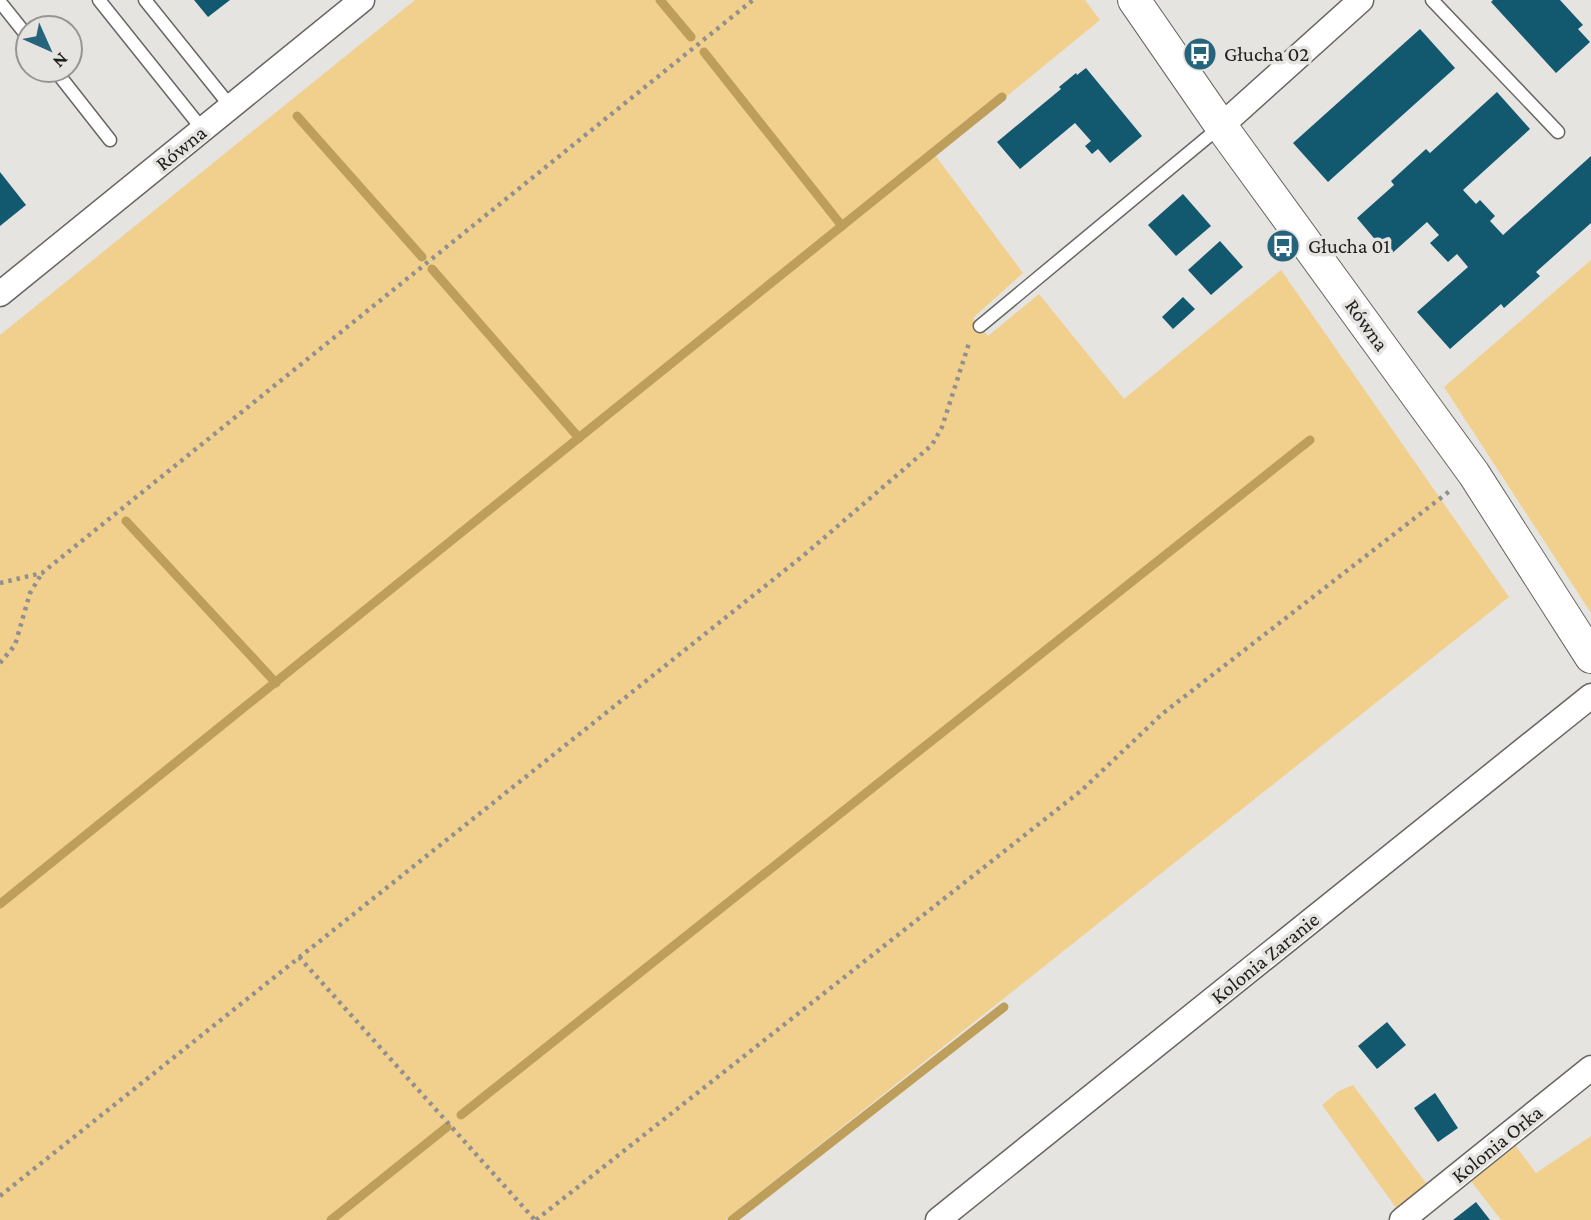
<svg xmlns="http://www.w3.org/2000/svg" width="1591" height="1220" font-family="'Crimson Pro',serif">
<style>
.green{fill:#f1d08d}
.lines{fill:none;stroke-linecap:round;stroke-linejoin:round}
.stream{stroke:#be9e5b;stroke-width:9}
.building{fill:#12586f}
.service-casing{stroke:#686663;stroke-width:15}
.minor-casing{stroke:#686663;stroke-width:27}
.tertiary-casing{stroke:#686663;stroke-width:34}
.path{stroke:#92908e;stroke-width:4.5;stroke-dasharray:3.5 5;stroke-linecap:butt}
.service{stroke:#fff;stroke-width:12}
.minor{stroke:#fff;stroke-width:24}
.tertiary{stroke:#fff;stroke-width:32}
.labels{text-anchor:middle;dominant-baseline:central;stroke-width:7;stroke-linejoin:round;paint-order:stroke}
.poi-label{font-size:21px;fill:#1f1e1d;stroke:#e6e4e1;text-anchor:start}
.street-label{font-size:21px;fill:#1f1e1d;stroke:#e6e4e1}
</style>
<rect width="100%" height="100%" fill="#e6e4e1"/>
<g class="green">
<polygon points="415,0 1085,0 1100,20 935,155 1023,273 973,318 988,336 1039,294 1124,399 1281,270 1509,597 725,1220 0,1220 0,335"/>
<polygon points="1591,260 1591,613 1444,387"/>
<polygon points="1353,1085 1429,1187 1399,1212 1322,1105 1339,1091"/>
<polygon points="1591,1136 1591,1220 1501,1220 1467,1176 1512,1141 1536,1173"/>
</g>
<g class="lines">
<g class="stream">
<polyline points="660,0 691,37"/>
<polyline points="704,52 842,226"/>
<polyline points="297,116 422,257"/>
<polyline points="432,269 579,438"/>
<polyline points="126,521 276,683"/>
<polyline points="0,904 1002,97"/>
<polyline points="461,1115 1310,440"/>
<polyline points="331,1220 447,1127"/>
<polyline points="732,1220 1004,1007"/>
</g>
</g>
<g class="building">
<polygon points="194,0 230,0 208,17"/>
<polygon points="1493,0 1560,0 1583,25 1578,29 1590,42 1556,73 1491,2"/>
<polygon points="1420,29 1455,68 1328,182 1293,143"/>
<polygon points="1086,68 1142,136 1110,163 1098,149 1092,154 1085,146 1091,141 1075,123 1020,169 997,142 1061,89 1059,87 1076,73 1077,75"/>
<polygon points="1497,92 1530,129 1463,190 1476,204 1480,200 1495,216 1490,221 1503,235 1591,156 1591,223 1536,272 1540,276 1504,308 1501,304 1450,349 1417,312 1468,267 1457,254 1448,262 1430,243 1439,235 1427,222 1389,256 1357,218 1394,185 1391,181 1426,149 1430,153"/>
<polygon points="0,172 26,205 0,226"/>
<polygon points="1183,194 1211,226 1176,256 1148,225"/>
<polygon points="1220,241 1243,267 1211,295 1188,270"/>
<polygon points="1183,297 1195,309 1173,329 1162,317"/>
<polygon points="1387,1022 1406,1045 1377,1069 1358,1046"/>
<polygon points="1435,1093 1458,1128 1438,1142 1414,1108"/>
<polygon points="1476,1202 1490,1220 1453,1220"/>
</g>
<g class="lines">
<defs>
<g id="service">
<polyline points="99,0 203,130"/>
<polyline points="145,0 231,107"/>
<polyline points="1432,0 1558,132"/>
<polyline points="0,2 28,37"/>
<polyline points="55,70 110,140"/>
<polyline points="980,326 1221,126"/>
</g>
<g id="minor">
<polyline points="1221,126 1361,0"/>
<polyline points="0,294 362,0"/>
<polyline points="938,1220 1591,696"/>
<polyline points="1402,1220 1591,1068"/>
</g>
<polyline id="tertiary" points="1134,0 1221,126 1474,474 1591,657"/>
</defs>
<use href="#service" class="service-casing"/>
<use href="#minor" class="minor-casing"/>
<use href="#tertiary" class="tertiary-casing"/>
<g class="path">
<polyline points="0,583 42,573 753,0"/>
<polyline points="0,663 15,645 30,593 42,573"/>
<polyline points="299,957 535,1220"/>
<polyline points="0,1196 804,555 932,445 942,427 970,340"/>
<polyline points="536,1220 1082,790 1162,714 1451,490"/>
</g>
<use href="#service" class="service"/>
<use href="#minor" class="minor"/>
<use href="#tertiary" class="tertiary"/>
</g>
<defs>
<symbol id="bus-disc" viewBox="-11 -11 22 22"><circle r="9.5" fill="#26647b" stroke="#e6e4e1"/><path d="M-5-6H5V4H4V6H2V4H-2V6H-4V4H-5ZM-3.5-4V0h7V-4ZM-3.5 1.2v1.5H-2V1.2ZM2 1.2v1.5H3.5V1.2Z" fill="#fff"/></symbol>
</defs>
<g fill-rule="evenodd">
<use href="#bus-disc" x="1181" y="35" width="38" height="38"/>
<use href="#bus-disc" x="1264" y="227" width="38" height="38"/>
</g>
<g class="labels">
<g class="poi-label">
<text x="1224" y="54">Głucha 02</text>
<text x="1308" y="246">Głucha 01</text>
</g>
<g class="street-label">
<text transform="translate(181 148) rotate(-39)">Równa</text>
<text transform="translate(1367 325) rotate(54)">Równa</text>
<text transform="translate(1265 958) rotate(-39)">Kolonia Zaranie</text>
<text transform="translate(1497 1144) rotate(-39)">Kolonia Orka</text>
</g>
</g>
<g transform="translate(49 49) rotate(135)"><circle r="33" fill="#e6e4e1" stroke="#969593" stroke-width="2"/>
<path d="M0-5L12 26L0 18L-12 26Z" fill="#26647b"/>
<text y="-10" font-size="19" font-weight="bold" text-anchor="middle" fill="#1f1e1d">N</text>
</g>
</svg>
